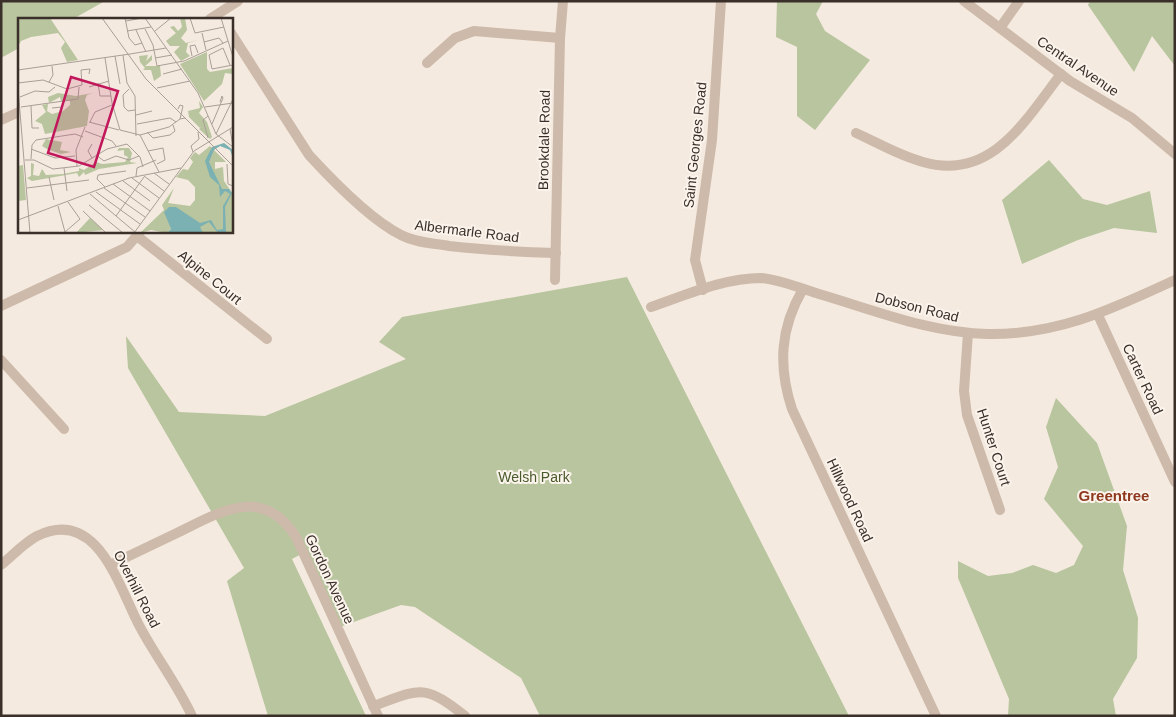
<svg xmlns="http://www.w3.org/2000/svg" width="1176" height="717" font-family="Helvetica,sans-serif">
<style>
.green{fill:#b8c59e}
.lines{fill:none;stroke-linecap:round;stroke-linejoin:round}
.minor{stroke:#cdbaaa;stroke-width:10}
.labels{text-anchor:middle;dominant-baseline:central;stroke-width:4;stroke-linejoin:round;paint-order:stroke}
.street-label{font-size:14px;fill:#3b2f2a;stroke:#fbf4ec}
.park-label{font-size:14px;fill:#4a5a2c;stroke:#fbf4ec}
.neighbourhood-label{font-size:15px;font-weight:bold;fill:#8e381e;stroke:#fbf4ec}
.inset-road{fill:none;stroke:#aa9f97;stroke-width:1}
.view{fill:#c2185b;fill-opacity:0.15;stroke:#c2185b;stroke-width:2.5}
.inset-edge{fill:none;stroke:#3b2f2a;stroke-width:2.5}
</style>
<rect width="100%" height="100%" fill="#f4eadf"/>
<g class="green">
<polygon points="1,1 105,1 73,19 19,19 19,48 1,58"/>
<polygon points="777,1 823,1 816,14 825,31 870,60 815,130 797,116 797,47 776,37"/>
<polygon points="1090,1 1175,1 1175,66 1152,36 1134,72 1088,5"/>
<polygon points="1049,160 1083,199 1107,205 1150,191 1157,233 1114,228 1078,240 1022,264 1002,200"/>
<polygon points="627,277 849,716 540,716 521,678 415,607 401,605 337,628 303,553 292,559 366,716 268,716 227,581 244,568 128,368 126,336 179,412 265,416 406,359 379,342 402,317"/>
<polygon points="1056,398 1097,443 1127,526 1123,570 1138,618 1137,658 1113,699 1116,716 1008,716 1009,699 958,578 958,561 988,576 1012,573 1033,565 1056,573 1074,565 1083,546 1044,499 1058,467 1046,427"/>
</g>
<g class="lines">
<g class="minor">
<polyline points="964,1 1070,81 1132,118 1175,154"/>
<polyline points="210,19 238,1"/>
<polyline points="1000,28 1019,1"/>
<path d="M231 33 309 155C332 180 371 220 401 235 416 243 433 243 449 246 485 250 520 252 556 253"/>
<polyline points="427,63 455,38 474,31 560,38"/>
<polyline points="1,120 19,112"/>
<path d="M856 133C878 143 900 156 923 162 992 182 1026 119 1061 74"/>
<polyline points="137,236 267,339"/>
<polyline points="555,280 560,38 563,1"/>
<path d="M803 289C780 328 778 366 792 409L936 716"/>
<polyline points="703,290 695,260 712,140 721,1"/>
<polyline points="1,306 127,247 140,232"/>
<path d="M651 307C686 295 724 278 761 278 777 279 803 289 819 294 874 310 930 333 988 334 1059 335 1112 309 1175 280"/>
<polyline points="1098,315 1175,482"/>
<polyline points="968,333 964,391 967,415 1000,510"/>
<polyline points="1,360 64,429"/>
<path d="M1 565C13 555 24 543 37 536 98 506 119 588 140 627 156 657 177 684 192 716"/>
<path d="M110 565C133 554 156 543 179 532 222 511 263 485 296 537L378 716"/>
<path d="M373 706C421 689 423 683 465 716"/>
</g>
</g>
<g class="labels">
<g class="street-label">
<text transform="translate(1078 66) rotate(34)">Central Avenue</text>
<text transform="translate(544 140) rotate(-89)">Brookdale Road</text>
<text transform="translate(695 145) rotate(-84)">Saint Georges Road</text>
<text transform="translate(467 231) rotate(7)">Albermarle Road</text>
<text transform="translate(210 277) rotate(39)">Alpine Court</text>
<text transform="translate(917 307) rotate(14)">Dobson Road</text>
<text transform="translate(1143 379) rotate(65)">Carter Road</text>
<text transform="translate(994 447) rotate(72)">Hunter Court</text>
<text transform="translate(850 500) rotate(65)">Hillwood Road</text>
<text transform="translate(330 579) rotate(65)">Gordon Avenue</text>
<text transform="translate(137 589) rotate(63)">Overhill Road</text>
</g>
<g class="park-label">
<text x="534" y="477">Welsh Park</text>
</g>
<g class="neighbourhood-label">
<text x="1114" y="495">Greentree</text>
</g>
</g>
<g transform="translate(18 18)">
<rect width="215" height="215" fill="#f4eadf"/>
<path d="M0 0H32L60 42 49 44 43 30 47 24 40 15 13 19 3 23 0 28ZM162 0H167L169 12 163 20 168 25 180 22 170 25 168 34 172 38 163 43 156 34 162 28H152L148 23 158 15 152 9 156 8 160 13 164 9ZM189 34V51L192 54 215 50V56L207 55 204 66 186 83 162 46ZM130 37 128 43 134 37V42L127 48H142L143 58 136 63 133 52H125L127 50 122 44 121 38ZM40 75 58 78 75 75 69 77 67 82 71 93 69 108 27 116 24 106 17 103 28 94 24 87 30 86 29 93 34 96 45 93 52 87V83H43L42 79 31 85 30 79ZM181 83 185 89 181 95 189 104 194 119 192 121 181 111 185 108 182 110 171 99 170 93 182 90ZM28 121 44 124 42 132 53 134 43 136 29 131 24 128ZM192 128 208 144H197V151L205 149 206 163 215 176V215H185L148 195 153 211 149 215 133 212 122 215 146 192 144 187 156 170 150 185 172 188 177 182V169L170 162 158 159 165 151 170 152 175 144 172 140 177 134 181 137ZM101 130H111L114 135 112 144 119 145 81 151 67 157 66 154 61 159 59 155 14 163 9 160 13 158V145L16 146 15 157 21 158 24 151 28 157 45 156 61 153V150L66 152 78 144 84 146 107 144 110 139 106 137V132L99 133ZM5 147 8 182 0 183V148ZM72 200 85 212 58 215Z" fill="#b8c59e"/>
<path d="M206 125 215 132V140L212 132 202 128 196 132 191 144 204 171H211L214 175 207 189 208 214 200 215 191 204 182 209 185 215H149L153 211 146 194 151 189H158L182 205 193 202 199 212 205 211V188L212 176 207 173 202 179 201 167 192 159 187 143 194 129Z" fill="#7cb1b3"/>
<path class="inset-road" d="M84 0 128 61 215 148M107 0 111 20 117 27 124 25M127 0 180 75 198 116 215 129M172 0 177 15 206 9M203 0 215 39M108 3 124 0M127 11 135 27 139 48 166 43 210 23M118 12 128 34M109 13 133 9M137 13 153 0M184 15 188 32M186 24 201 20 205 25M112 36 148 30M105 37 109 65 117 78 118 118M97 38 102 66M174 38 172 28 177 27 180 35M87 40 94 85 102 112 122 117 151 109 162 101M137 40 154 37M212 47 205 30 191 37 194 51 215 47M0 52 112 36M145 56 164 51M31 64 35 57 34 48M0 65 25 62 49 71 64 67 63 52 72 51 71 56M80 65 82 78H93M71 69 91 63M0 70 12 215M139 70 172 63M111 71 105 77 106 89 110 93 117 92M2 79 17 73 31 74 37 69M13 88 14 110H21M3 89 60 81 61 69M187 89 215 85M34 90 44 89 46 83M160 91 162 87 165 88 162 101 167 100M118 97 134 93M71 104 101 112M72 104 77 94 94 87M119 106 152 100 158 104M194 106 205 80 204 78 202 84M212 111 215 128M67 113 94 123 98 128M129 114 135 120 152 117 157 113 155 107M198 116 215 81M122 117 141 154M190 120 185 102 190 98M13 131 37 140 57 138M130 133 145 130 147 142 139 146M175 134 173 128 181 121 180 114M78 137 86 143 98 138 111 142 121 138M74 140 70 133 74 126M13 141 14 127 18 122 57 116 65 119M7 142H16L35 151 61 148 89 131 109 126 122 139 125 149M209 146 210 166 215 168M59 148 58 132 67 109M46 150 49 173M136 155 151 166M118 158 119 150 138 142M126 158 146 173M31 159 36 182M114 160 141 180M105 163 132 183M95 166 132 193M87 169 79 161 80 157 108 153M9 170 71 162M86 170 127 199M78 174 122 206M72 176 117 214M71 187 105 215M40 188 47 214M65 193 88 215M98 198 126 159M0 202 111 160 163 150M47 214 62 201 50 184M116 215 176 133 215 109"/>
<path class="view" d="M53 59 100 73 76 149 30 135Z"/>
<rect width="215" height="215" class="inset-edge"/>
</g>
<rect width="1176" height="717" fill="none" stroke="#3b2f2a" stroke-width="5"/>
</svg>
